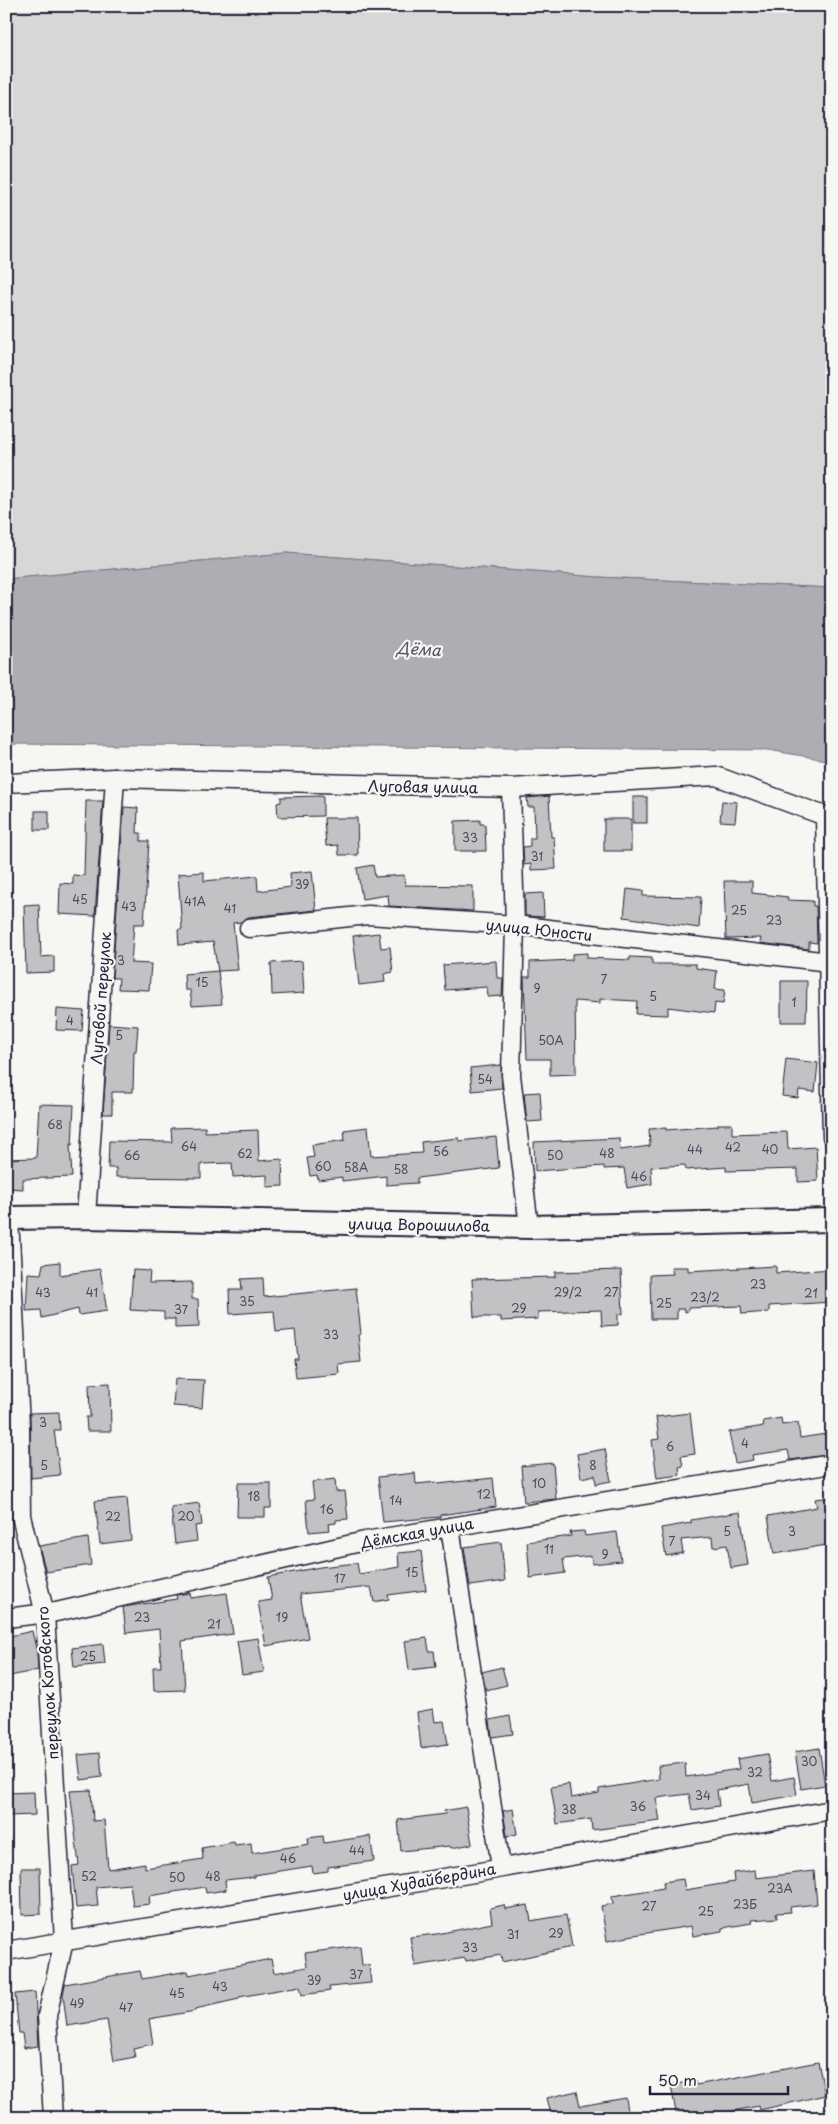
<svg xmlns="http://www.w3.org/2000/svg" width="838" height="2124" font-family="'Playpen Sans',sans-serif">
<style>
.green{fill:#d7d7d7;stroke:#7c7c89}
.water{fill:#adadb3;stroke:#757583}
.building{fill:#c2c2c4;stroke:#22223b}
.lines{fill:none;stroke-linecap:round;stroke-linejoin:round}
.minor-casing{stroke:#22223b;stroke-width:21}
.tertiary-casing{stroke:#22223b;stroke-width:26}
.minor{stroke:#f6f6f2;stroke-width:18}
.tertiary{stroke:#f6f6f2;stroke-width:22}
.labels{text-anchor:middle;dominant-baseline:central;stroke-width:4.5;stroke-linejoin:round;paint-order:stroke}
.number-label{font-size:12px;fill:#4a4a5d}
.street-label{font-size:15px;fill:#22223b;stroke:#f6f6f2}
.water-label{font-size:16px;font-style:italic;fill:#535365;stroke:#f6f6f2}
</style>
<rect width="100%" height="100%" fill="#f6f6f2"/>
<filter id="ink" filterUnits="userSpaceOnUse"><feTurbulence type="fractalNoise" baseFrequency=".02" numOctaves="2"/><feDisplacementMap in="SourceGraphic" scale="10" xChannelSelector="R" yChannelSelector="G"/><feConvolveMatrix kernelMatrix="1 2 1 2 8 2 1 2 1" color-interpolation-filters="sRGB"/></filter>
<g filter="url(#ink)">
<polygon class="green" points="6,6 832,6 832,588 598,577 286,553 6,579"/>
<polygon class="water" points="286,553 598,577 832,588 832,761 768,750 6,744 6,579"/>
<g class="building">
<polygon points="323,796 323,816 278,817 277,803 281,802 281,797"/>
<polygon points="549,796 551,837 554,837 556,869 531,870 531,864 524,865 523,847 530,846 530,838 535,838 534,807 528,807 527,798"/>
<rect x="633" y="797" width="14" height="26"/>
<polygon points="86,801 103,801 95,916 59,914 60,883 73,884 73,875 84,876"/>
<polygon points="722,801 737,802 735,822 720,821"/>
<polygon points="124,807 138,808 137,833 141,833 141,841 149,841 144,924 134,924 131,963 151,964 149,990 118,989 119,978 112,978"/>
<rect x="35" y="811" width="14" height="19"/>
<polygon points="324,818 357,818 358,855 339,855 338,845 326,846"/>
<rect x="604" y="819" width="27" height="32"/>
<polygon points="480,820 480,824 485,824 486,851 455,851 455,821"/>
<polygon points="373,865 375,877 404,875 405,885 473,886 473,911 389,906 388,895 362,899 357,868"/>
<polygon points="312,871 316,910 248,917 241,922 233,923 238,970 218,971 213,942 179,945 178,930 182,929 178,874 204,872 204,881 257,876 258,891 291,887 290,873"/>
<polygon points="724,881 752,881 752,893 788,897 787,900 813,901 813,906 816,906 817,943 809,942 809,949 760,943 761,938 726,939"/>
<polygon points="627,889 643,891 643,896 701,897 699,928 624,917"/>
<polygon points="543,893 544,917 525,916 525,894"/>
<polygon points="39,904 41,957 54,956 54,972 26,973 24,905"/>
<polygon points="379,933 381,948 390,947 393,972 384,974 385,982 359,985 353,936"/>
<polygon points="587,953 587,958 630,960 630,957 652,958 652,964 696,964 696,968 717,971 715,989 725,990 723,1004 715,1003 714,1013 668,1007 668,1015 636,1014 637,1001 600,999 600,1003 575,1001 576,1074 550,1075 550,1059 527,1059 524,977 530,977 530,962 572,960 572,954"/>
<polygon points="302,961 304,993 272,995 271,963"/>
<polygon points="496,961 497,978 503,978 502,996 488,997 487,987 445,990 443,965"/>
<polygon points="218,971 222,1004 192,1006 190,990 185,990 184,974"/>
<polygon points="781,981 807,981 806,1022 781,1022"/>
<polygon points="57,1009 84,1011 82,1031 56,1030"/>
<polygon points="109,1024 138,1026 136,1051 134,1051 133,1092 112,1092 112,1114 103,1114"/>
<polygon points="786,1059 818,1063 815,1092 799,1090 798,1098 782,1096"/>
<polygon points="501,1065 502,1088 472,1091 470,1068"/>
<polygon points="540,1092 542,1121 527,1122 524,1093"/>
<polygon points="39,1104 74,1105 72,1145 70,1145 72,1177 23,1179 23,1189 6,1188 6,1159 36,1158"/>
<polygon points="718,1124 732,1124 732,1134 787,1132 788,1149 816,1147 818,1181 798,1182 798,1169 726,1171 726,1167 686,1170 685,1165 651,1167 652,1184 627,1188 624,1168 604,1169 604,1166 535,1171 534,1142 619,1138 620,1150 650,1146 649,1129 666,1128 666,1130 718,1126"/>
<polygon points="205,1127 205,1132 258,1130 259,1161 282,1159 283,1186 267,1187 267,1175 233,1177 232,1163 201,1164 201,1178 116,1177 116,1168 108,1168 109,1141 172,1142 171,1128"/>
<polygon points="368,1127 371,1156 422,1153 421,1142 459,1138 459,1141 496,1137 499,1168 417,1178 417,1183 386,1185 386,1176 342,1181 342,1177 318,1180 317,1175 310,1176 307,1158 314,1157 312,1145 345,1140 344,1130"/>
<polygon points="60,1262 60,1275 100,1269 107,1311 79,1315 78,1309 42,1318 41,1310 26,1311 28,1273 41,1274 43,1264"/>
<polygon points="776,1266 776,1273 832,1269 832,1302 769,1306 769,1312 742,1314 741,1306 688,1308 688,1311 685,1312 684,1309 677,1309 677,1319 651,1319 650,1275 673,1274 671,1267 688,1267 688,1271"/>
<polygon points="133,1270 150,1271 149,1283 192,1282 192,1299 198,1299 199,1327 175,1328 175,1319 164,1319 164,1312 130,1310"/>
<polygon points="621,1270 623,1314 618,1314 618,1325 602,1326 601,1310 538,1312 538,1319 501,1321 501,1317 474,1317 472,1279 555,1277 555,1272"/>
<polygon points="263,1278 264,1297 356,1288 361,1334 358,1335 361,1362 338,1364 339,1374 296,1378 294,1359 298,1359 295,1330 276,1332 274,1311 230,1314 229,1290 242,1290 241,1279"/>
<polygon points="175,1379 204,1380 202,1408 173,1406"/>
<polygon points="110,1383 111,1431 87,1431 86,1417 90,1417 89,1384"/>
<polygon points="59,1412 60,1430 54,1430 60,1475 31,1478 30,1413"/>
<polygon points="690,1413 695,1454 681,1456 683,1466 679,1467 680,1475 657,1478 652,1440 659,1439 656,1417"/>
<polygon points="6,1414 9,1414 10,1460 6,1461"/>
<polygon points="781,1418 782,1425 798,1423 800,1438 832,1433 832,1454 790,1460 788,1450 752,1455 753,1460 735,1463 729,1432 764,1426 763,1421"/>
<polygon points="605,1449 611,1481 596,1484 595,1475 581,1478 577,1454"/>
<polygon points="553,1463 556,1499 524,1502 521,1466"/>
<polygon points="415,1473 416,1484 437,1482 438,1484 493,1478 496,1507 440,1515 440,1517 383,1522 378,1477"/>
<polygon points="335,1479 336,1492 345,1491 348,1519 336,1520 336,1523 329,1524 330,1530 309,1532 306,1500 314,1499 312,1482"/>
<polygon points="238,1483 271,1483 271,1508 265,1508 265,1517 237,1517"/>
<polygon points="832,1497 832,1544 774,1554 768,1516 817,1507 815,1499"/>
<polygon points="127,1498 131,1540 100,1544 95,1501"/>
<polygon points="199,1503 202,1525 195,1526 197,1541 175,1544 171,1507"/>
<polygon points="740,1512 748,1565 731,1568 727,1545 713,1547 712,1537 681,1540 683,1553 666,1556 661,1528 691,1523 691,1520"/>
<polygon points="584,1531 585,1536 617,1532 621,1561 592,1564 591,1556 563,1559 565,1573 530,1578 527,1542 571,1536 570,1532"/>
<polygon points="88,1538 91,1565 46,1572 39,1546"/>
<polygon points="501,1542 505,1581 470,1586 464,1547"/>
<polygon points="421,1551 426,1590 388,1595 389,1599 374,1602 371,1587 300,1594 308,1638 266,1646 258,1602 272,1600 268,1577 320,1567 357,1563 359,1574 399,1567 398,1553"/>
<polygon points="190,1593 191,1598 227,1593 233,1634 182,1641 185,1690 154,1691 153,1667 161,1667 159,1629 126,1633 123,1607 177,1599 176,1595"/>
<polygon points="32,1631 37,1653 38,1670 10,1676 6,1661 6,1637"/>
<polygon points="258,1638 264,1672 242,1675 237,1641"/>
<polygon points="427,1638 429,1651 434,1651 436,1667 409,1670 405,1641"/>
<polygon points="103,1644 105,1664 74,1667 72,1648"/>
<polygon points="502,1667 507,1685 486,1690 482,1672"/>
<polygon points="433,1709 435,1722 444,1721 448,1744 421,1748 417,1712"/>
<polygon points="510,1716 513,1734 492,1737 490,1720"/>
<polygon points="819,1748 825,1785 801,1789 795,1752"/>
<polygon points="100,1753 102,1777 81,1780 78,1755"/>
<polygon points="767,1754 772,1781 794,1777 797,1795 752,1803 749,1784 717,1790 719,1806 692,1810 689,1794 656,1798 660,1821 592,1830 591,1819 557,1824 551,1787 569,1784 571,1798 599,1793 599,1789 659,1779 658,1766 685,1763 686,1777 739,1769 737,1759"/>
<polygon points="91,1790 93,1821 104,1820 108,1869 145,1863 145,1868 203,1859 202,1848 234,1842 235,1845 251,1843 252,1853 309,1844 308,1838 323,1836 324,1843 370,1836 374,1861 328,1867 328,1871 313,1873 312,1866 254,1875 254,1877 225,1880 226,1890 206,1893 205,1887 149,1896 150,1904 133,1906 130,1884 96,1887 98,1906 76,1908 72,1866 79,1865 70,1791"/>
<polygon points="34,1792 35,1815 8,1816 6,1793"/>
<polygon points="466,1807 472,1844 451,1848 450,1846 401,1851 398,1820 445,1814 444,1811"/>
<polygon points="513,1809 517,1834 507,1836 503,1811"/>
<polygon points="21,1868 40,1868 41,1914 22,1915"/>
<polygon points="755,1870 756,1878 814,1871 817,1904 790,1907 791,1912 776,1913 778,1918 751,1920 752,1923 722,1928 722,1931 693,1936 691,1926 628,1936 628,1937 607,1941 601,1906 613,1904 612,1896 664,1888 663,1882 683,1879 685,1890 734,1882 733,1873"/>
<polygon points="504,1905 505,1909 528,1905 531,1921 566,1915 572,1947 502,1962 501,1955 466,1961 465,1958 415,1966 410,1937 437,1934 492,1923 490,1908"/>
<polygon points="360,1946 362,1965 369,1965 371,1983 329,1987 330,1991 302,1995 300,1986 239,1997 239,1999 195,2009 195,2011 149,2019 153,2044 133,2048 135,2057 114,2061 107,2020 67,2026 63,1995 65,1984 140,1971 142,1979 188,1971 189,1975 271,1959 274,1973 307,1967 305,1953"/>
<polygon points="35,1992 38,2046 24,2048 22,2033 19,2033 15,1994"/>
<polygon points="818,2062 825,2095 760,2110 759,2106 695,2118 677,2118 671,2085 695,2081 696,2085"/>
<polygon points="577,2091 580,2106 626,2098 629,2118 552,2118 547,2098"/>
</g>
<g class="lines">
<defs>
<g id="minor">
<polyline points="6,783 115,778 511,788 716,776 825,816 832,817"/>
<polyline points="511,788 515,925 511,1075 529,1227"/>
<polyline points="825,816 832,1137"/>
<polyline points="249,928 368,915 515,925 829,962"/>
<polyline points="86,1217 115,778"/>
<polyline points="9,1218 20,1425 21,1516 45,1614 64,1941 47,2016 53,2118"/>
<polyline points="450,1527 501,1867"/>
<polyline points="6,1618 56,1612 365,1541 832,1464"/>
<polyline points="6,1951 480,1872 832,1810"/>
<polyline points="828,2118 832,2117"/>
</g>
<polyline id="tertiary" points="6,1218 86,1217 529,1227 832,1220"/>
</defs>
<use href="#minor" class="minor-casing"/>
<use href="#tertiary" class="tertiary-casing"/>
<use href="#minor" class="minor"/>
<use href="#tertiary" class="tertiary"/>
</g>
</g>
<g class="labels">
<g class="number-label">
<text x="470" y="837">33</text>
<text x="537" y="856">31</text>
<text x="302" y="884">39</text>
<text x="80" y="899">45</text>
<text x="195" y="901">41А</text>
<text x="129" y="906">43</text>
<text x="230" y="908">41</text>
<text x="739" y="910">25</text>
<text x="774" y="920">23</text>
<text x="121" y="960">3</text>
<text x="604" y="979">7</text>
<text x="202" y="982">15</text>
<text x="537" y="988">9</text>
<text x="653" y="996">5</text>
<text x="794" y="1002">1</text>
<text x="70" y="1020">4</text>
<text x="119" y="1035">5</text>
<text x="551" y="1040">50А</text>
<text x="485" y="1079">54</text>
<text x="55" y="1124">68</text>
<text x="189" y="1146">64</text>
<text x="733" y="1147">42</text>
<text x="695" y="1149">44</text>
<text x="770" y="1149">40</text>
<text x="441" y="1151">56</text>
<text x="245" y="1153">62</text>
<text x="607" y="1153">48</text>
<text x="132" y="1155">66</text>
<text x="555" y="1155">50</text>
<text x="323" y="1166">60</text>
<text x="356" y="1167">58А</text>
<text x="401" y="1169">58</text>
<text x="639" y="1176">46</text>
<text x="758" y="1284">23</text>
<text x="43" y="1292">43</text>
<text x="92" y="1292">41</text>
<text x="568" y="1292">29/2</text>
<text x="611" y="1292">27</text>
<text x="811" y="1293">21</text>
<text x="705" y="1297">23/2</text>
<text x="247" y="1301">35</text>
<text x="664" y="1303">25</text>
<text x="519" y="1308">29</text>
<text x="181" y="1309">37</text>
<text x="331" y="1334">33</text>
<text x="43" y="1422">3</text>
<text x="745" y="1443">4</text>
<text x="670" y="1446">6</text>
<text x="44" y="1465">5</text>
<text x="593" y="1465">8</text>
<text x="539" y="1483">10</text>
<text x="484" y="1494">12</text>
<text x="254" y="1496">18</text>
<text x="396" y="1500">14</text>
<text x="327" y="1509">16</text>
<text x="113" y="1516">22</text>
<text x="186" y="1516">20</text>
<text x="727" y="1531">5</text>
<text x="792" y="1531">3</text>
<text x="672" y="1541">7</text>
<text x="549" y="1549">11</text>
<text x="605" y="1554">9</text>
<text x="412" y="1572">15</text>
<text x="340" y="1578">17</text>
<text x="142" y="1617">23</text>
<text x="282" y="1617">19</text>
<text x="214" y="1624">21</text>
<text x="88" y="1656">25</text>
<text x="809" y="1761">30</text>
<text x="755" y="1772">32</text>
<text x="703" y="1795">34</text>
<text x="638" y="1806">36</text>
<text x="569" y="1809">38</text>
<text x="357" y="1850">44</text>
<text x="288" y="1858">46</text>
<text x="89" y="1876">52</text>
<text x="213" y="1876">48</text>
<text x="177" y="1877">50</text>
<text x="780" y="1888">23А</text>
<text x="745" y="1904">23Б</text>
<text x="649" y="1906">27</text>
<text x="706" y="1911">25</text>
<text x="556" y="1933">29</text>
<text x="513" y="1934">31</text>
<text x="470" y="1947">33</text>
<text x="356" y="1974">37</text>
<text x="314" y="1980">39</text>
<text x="220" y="1986">43</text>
<text x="177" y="1993">45</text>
<text x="77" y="2003">49</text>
<text x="126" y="2007">47</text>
</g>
<g class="street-label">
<text transform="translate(423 786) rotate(1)">Луговая улица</text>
<text transform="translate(539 929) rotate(6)">улица Юности</text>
<text transform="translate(100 998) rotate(-86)">Луговой переулок</text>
<text transform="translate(419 1224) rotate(1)">улица Ворошилова</text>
<text transform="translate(417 1532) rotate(-10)">Дёмская улица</text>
<text transform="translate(47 1683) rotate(-94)">переулок Котовского</text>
<text transform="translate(419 1881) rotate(-10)">улица Худайбердина</text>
</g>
<g class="water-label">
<text transform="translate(419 648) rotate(3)">Дёма</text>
</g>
</g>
<rect width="838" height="2124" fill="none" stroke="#f6f6f2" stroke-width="25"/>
<rect x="12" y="12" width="813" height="2099" fill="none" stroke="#22223b" stroke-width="2" filter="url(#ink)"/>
<path d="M650 2086v8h138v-8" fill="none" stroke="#22223b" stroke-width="2.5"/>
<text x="658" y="2086" font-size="15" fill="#22223b" stroke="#f6f6f2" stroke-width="4" paint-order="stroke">50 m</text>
</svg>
